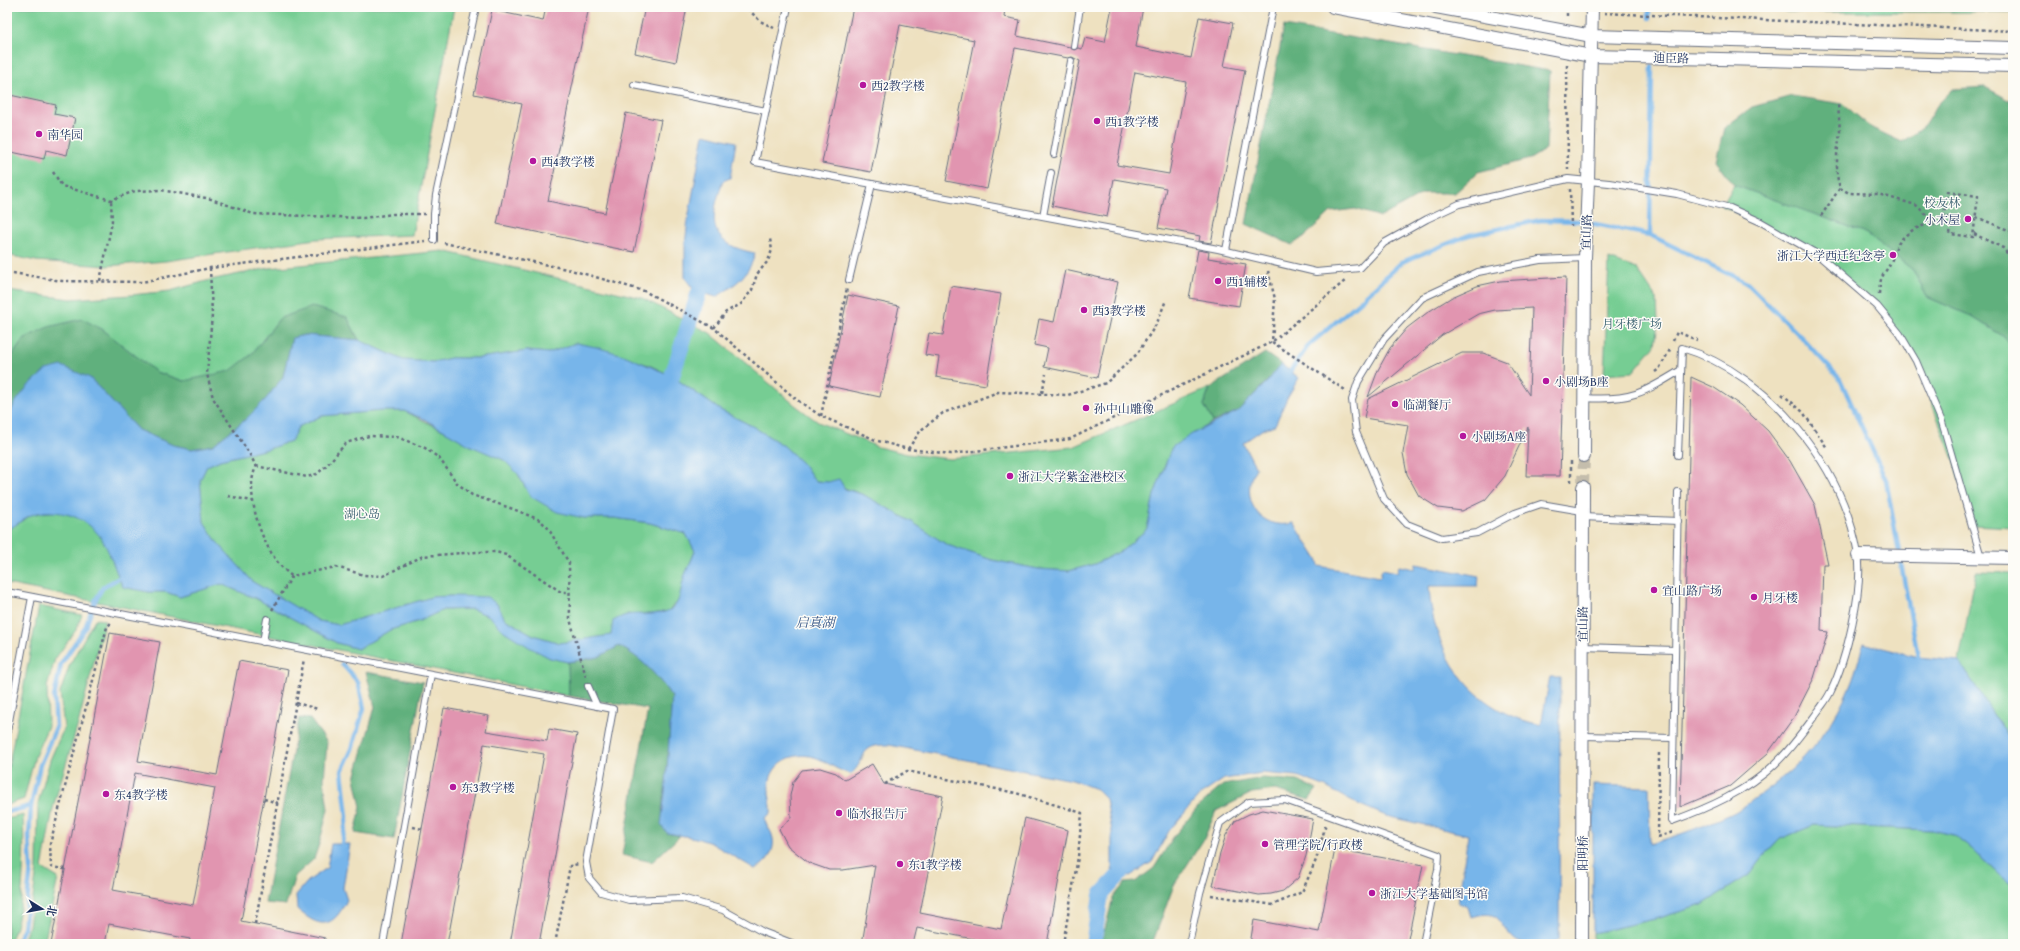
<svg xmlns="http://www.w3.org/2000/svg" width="2020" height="951" font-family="'Gentium Book Plus','Noto Serif SC',serif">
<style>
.green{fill:#76cd93;stroke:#487e78}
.forest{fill:#60b07d;stroke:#3e706e}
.water{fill:#77b5ea;stroke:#4972a4;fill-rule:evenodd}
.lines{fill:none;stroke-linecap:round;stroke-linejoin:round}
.stream{stroke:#77b5ea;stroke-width:4.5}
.canal{stroke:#77b5ea;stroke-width:16}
.building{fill:#e195b0;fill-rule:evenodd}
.minor-tunnel{stroke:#c4bdac;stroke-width:12;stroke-dasharray:12 6;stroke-linecap:butt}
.service-casing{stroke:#656d80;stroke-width:8}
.minor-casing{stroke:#656d80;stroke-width:14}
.path{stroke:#656d80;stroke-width:2.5;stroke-dasharray:3 3;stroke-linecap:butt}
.service{stroke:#fff;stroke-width:6}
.minor{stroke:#fff;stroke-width:12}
.poi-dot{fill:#b5179e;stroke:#fdfcf7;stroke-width:1.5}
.labels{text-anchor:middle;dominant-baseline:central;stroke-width:3;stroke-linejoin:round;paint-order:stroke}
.street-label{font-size:12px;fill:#1b2f5e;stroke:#fdfcf7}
.poi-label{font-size:12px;fill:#1b2f5e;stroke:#fdfcf7;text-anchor:start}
.park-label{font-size:12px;fill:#365e6e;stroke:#fdfcf7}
.water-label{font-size:13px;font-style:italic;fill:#375788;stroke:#fdfcf7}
</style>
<rect width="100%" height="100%" fill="#fdfcf7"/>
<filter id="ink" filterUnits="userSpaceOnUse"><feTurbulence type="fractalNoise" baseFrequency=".025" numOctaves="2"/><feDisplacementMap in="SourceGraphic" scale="8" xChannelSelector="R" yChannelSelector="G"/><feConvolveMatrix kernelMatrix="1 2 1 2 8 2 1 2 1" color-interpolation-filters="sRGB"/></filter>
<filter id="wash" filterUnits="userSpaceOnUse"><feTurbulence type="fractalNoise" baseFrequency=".012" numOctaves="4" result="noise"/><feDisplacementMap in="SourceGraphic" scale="16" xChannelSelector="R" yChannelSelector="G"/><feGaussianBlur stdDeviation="0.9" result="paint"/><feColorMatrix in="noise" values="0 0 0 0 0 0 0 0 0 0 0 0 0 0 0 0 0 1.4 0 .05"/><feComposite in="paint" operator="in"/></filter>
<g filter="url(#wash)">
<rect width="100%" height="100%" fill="#eee1c0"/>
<g class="green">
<polygon points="7,7 454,7 412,235 316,239 166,261 106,266 36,261 7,255"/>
<polygon points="1777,7 2013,7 2013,12 1787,12"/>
<polygon points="1734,185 1864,232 1913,270 1927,297 1969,315 2003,336 2013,348 2013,527 1972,525 1954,462 1916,361 1877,306 1817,254 1791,238 1722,206"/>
<polygon points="443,251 642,298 710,333 795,405 818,422 878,447 907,454 950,459 1073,447 1210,388 1204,405 1213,422 1172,447 1154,495 1147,529 1123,550 1095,564 1069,571 1038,569 992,560 947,545 912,522 864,495 828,482 815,481 805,466 784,446 752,426 720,410 672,376 649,365 576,343 549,353 527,351 479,358 451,358 433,362 403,360 359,340 347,317 280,318 251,355 230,372 184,381 156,372 102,329 25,338 7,363 7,291 71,299 131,295 170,291 210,280 269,268"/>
<polygon points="1609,259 1637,269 1657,299 1658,322 1655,345 1633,372 1604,374"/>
<polygon points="381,411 404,411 504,460 518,474 530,496 584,518 614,518 650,523 686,534 695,551 685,576 680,600 668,611 652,614 627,614 612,635 560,643 533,635 505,619 497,604 451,596 432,597 339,625 319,621 253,582 217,542 204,522 200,480 207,466 220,460 268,449 291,441 298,427 321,416"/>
<path d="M58 511C66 514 75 516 82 519 108 532 112 564 123 587L149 592H166L180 597 221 584 255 598 337 643 358 649 390 630 419 621 443 610 472 609 489 616 504 631 550 658 568 662 569 696 7 584V530L33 514Z"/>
<polygon points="1976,572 2013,573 2013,744 1959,661"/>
<polygon points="39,606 82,615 76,630 55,659 47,687 48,726 35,756 24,799 7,805 7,774"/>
<polygon points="95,619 105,620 78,724 54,804 42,868 58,878 44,944 22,944 29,926 37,869 38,803 50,760 64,728 60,693 70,664"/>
<path d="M23 815C24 841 26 927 7 944V819Z"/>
<polygon points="1814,825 1932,830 1954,835 1972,849 1999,875 2013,884 2013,944 1593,944 1593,933 1655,919 1702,905 1749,875 1760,860 1780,839"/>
</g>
<g class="forest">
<polygon points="1284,26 1550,71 1546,149 1530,159 1478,172 1455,193 1424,193 1381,217 1355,209 1331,212 1305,236 1292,245 1246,224"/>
<polygon points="1985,87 2013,102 2013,348 2003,336 1969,315 1927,297 1913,270 1864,232 1734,185 1716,161 1724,128 1752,107 1792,96 1843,104 1872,128 1902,142 1924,126 1938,104 1953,89"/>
<polygon points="312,307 347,317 359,340 305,335 292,338 283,377 266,399 246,419 213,445 192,449 173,445 138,430 90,378 14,404 7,424 7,363 25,338 48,327 82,319 102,329 156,372 184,381 230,371 251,355 280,318"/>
<polygon points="1265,353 1281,364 1277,371 1238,411 1213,422 1204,405 1210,388"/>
<path d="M619 646C644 659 656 674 672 697L666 784 662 809 667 833 680 836 652 862 622 855 648 709 569 696 568 662 598 657Z"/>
<polygon points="366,672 423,682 394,839 355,833 361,807 355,778 375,707"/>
<polygon points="299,718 310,719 327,742 324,780 328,809 320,841 314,859 295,876 286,905 265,903"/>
<polygon points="1263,778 1297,781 1317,789 1309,800 1275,790 1252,793 1216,811 1204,839 1174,885 1152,944 1101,944 1113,898 1125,883 1135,882 1154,868 1174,836 1199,806 1223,785"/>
</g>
<g class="water">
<path d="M704 134 736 142 730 178 723 181C709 220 707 244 755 253 750 275 734 286 716 297L694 290 685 278V245L688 219Z"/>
<path d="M305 335 359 340 403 360 433 362 451 358H479L527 351 549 353 576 343 596 347 626 356 672 376 720 410 752 426 784 446 805 466 815 481 828 482 839 479 845 489 864 495 912 522 947 545 992 560 1038 569 1069 571 1095 564 1123 550 1147 529 1154 495 1172 447 1192 434 1238 411 1268 381 1281 364 1299 378 1287 398 1275 425 1263 429 1243 443 1256 468C1238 497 1259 532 1294 523L1318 561 1319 566 1380 577 1382 569 1397 572 1399 566 1415 569 1416 564 1479 576 1478 586H1429C1432 654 1473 712 1541 725L1550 677H1560L1559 940C1552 945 1546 944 1538 944 1530 944 1521 945 1514 939 1497 923 1502 908 1471 917L1468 907 1458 903 1468 835 1386 816 1351 801 1324 786 1297 776 1262 773 1224 779 1199 796 1169 831 1152 862 1130 876 1112 870V831L1106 799 1096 789 1072 780 889 745C857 744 868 759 851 774 838 771 829 763 817 758 796 750 771 761 769 786 768 795 772 804 771 813L765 818C765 826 770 828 772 835 777 849 767 864 755 869L711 843 696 838 667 833 661 825 666 784 672 697C657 675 642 658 619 646L598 657 568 662 550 658 529 647 504 631 489 616 472 609 443 610 419 621 390 630 358 649 337 643 255 598 221 584 180 597 166 592H149L123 587C108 556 107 528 70 515 59 512 46 510 34 514 24 517 16 526 7 530V424L14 404 28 386 46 370 62 366 90 378 138 430 173 445 192 449 213 445 246 419 266 399 283 377 292 338ZM381 411H404L424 419 471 446 504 460 518 474 530 496 557 512 584 518H614L650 523 686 534 695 551C692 560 687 569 684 577 678 600 681 612 652 614 633 615 631 611 613 621L611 635 560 643 533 635 505 619 497 604 487 597 451 596 432 597 339 625 319 621 253 582 217 542 204 522 200 480 207 466 220 460 268 449 291 441 298 427 321 416Z"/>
<path d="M1863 643 1918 657 1959 661 2013 744V884L1999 875 1972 849 1954 835 1932 830 1814 825 1780 839 1760 860 1749 875 1702 905 1655 919 1593 933V785L1649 787 1650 844C1679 835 1708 825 1735 812 1744 807 1752 800 1760 795 1814 757 1849 708 1863 643Z"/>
<path d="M331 844H350L343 888 347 900C333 928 321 930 297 909L296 895 308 881 327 868Z"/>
</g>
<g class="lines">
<g class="stream">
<polyline points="1649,7 1649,18"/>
<polyline points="1650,235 1652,67"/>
<polyline points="1290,371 1309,345 1359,302 1402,262 1469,235 1541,220 1580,221 1650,235 1747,283 1805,341 1840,379 1886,480 1918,657"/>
<polyline points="342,664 358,682 364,708 352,749 342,771 347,817 342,843"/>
<polyline points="7,812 31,806"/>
<polyline points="16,944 24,928 31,868 29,837 31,806 40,765 56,727 54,697 61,664 85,628 95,601 103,587 119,578"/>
</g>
<g class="canal">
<polyline points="672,376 699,292"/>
<polyline points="1093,944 1101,895 1121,873"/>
</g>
</g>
<g id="blocks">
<g class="building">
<polygon points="546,7 589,7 548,201 605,213 626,113 661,120 634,252 497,224 522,104 474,94 492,10 543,21"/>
<polygon points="645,7 687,7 676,62 635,53"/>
<path d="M853 7H951L969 10V7H1005L1004 17 1020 20 1017 36 1070 47 1074 50 1078 48 1082 49 1085 38 1105 42 1112 7H1143L1136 47 1191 58 1199 17 1233 23 1224 66 1245 70 1211 243 1199 241 1200 236 1158 228 1166 188 1114 179 1107 217 1052 206 1080 61 1072 57 1068 58 1015 48 987 189 946 181 974 40 900 25 871 172 822 163ZM1135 72 1186 82 1169 174 1117 165Z"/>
<polygon points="10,95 56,105 54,114 75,118 67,155 46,150 44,159 7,151 7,108"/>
<polygon points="1198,250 1209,252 1208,258 1246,264 1239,306 1189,298"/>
<polygon points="1065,270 1118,282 1097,378 1044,367 1048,348 1034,345 1039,319 1054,322"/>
<polygon points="1566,277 1560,476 1526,476 1528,427 1505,476 1485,500 1462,511 1438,508 1419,496 1407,474 1403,453 1408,425 1364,418 1368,399 1462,353 1483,353 1507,362 1529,395 1532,308 1495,310 1478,314 1442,335 1368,397 1378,370 1390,348 1407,328 1428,312 1452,297 1477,286 1500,281"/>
<polygon points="951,286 1001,294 986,385 936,377 939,357 925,355 929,333 943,335"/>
<polygon points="848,295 899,306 880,397 829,386"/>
<polygon points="1691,377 1713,387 1740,405 1768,431 1790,461 1815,505 1828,564 1823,564 1821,631 1828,632 1814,678 1794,717 1768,753 1730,786 1680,807"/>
<path d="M110 633 160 642 138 761 217 775 239 661 288 670 241 921 325 938 324 944H189L190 939 109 924 105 944H51ZM135 773 215 788 193 905 113 890Z"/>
<polygon points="444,708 489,716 486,731 547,741 549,729 577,734 539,944 510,944 544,754 484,744 447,944 401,944"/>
<polygon points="872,764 884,784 943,796 920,913 1001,929 1025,818 1068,830 1047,944 999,944 917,928 913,944 862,944 875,865 843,870 829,870 809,863 788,846 779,829 791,818 790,796 793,782 802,770 820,768 836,773 845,780"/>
<polygon points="1263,810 1313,819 1306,856 1298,878 1283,891 1271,894 1259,895 1213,886 1220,853 1226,835 1235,821 1249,814"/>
<polygon points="1335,849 1423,865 1407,944 1250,944 1254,920 1319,932"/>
</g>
</g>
</g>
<g filter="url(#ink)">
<use href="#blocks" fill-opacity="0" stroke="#656d80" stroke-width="1"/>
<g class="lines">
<polyline class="minor-tunnel" points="1583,487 1584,456"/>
<defs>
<g id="service">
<polyline points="788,7 755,162 1218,249 1316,272 1360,268 1384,243 1427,219 1459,204 1568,179 1609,183 1677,194 1730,208 1761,222 1817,254 1877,306 1900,334 1916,361 1942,422 1981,557"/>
<polyline points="1074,46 1080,7"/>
<polyline points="634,85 766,111"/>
<polyline points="1054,154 1071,61"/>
<polyline points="1043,216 1051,173"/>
<polyline points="434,240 434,214 436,195 476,7"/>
<polyline points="1226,250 1273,7"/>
<polyline points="849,280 872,184"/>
<path d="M1585 398C1630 401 1644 393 1681 370"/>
<path d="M1678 455 1682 348C1727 361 1768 393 1798 429 1828 465 1850 508 1858 554 1864 588 1846 660 1831 691 1828 698 1823 704 1819 710 1805 729 1792 748 1775 764 1747 791 1708 808 1672 821L1678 492"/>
<polyline points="1582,511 1541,504 1515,513 1477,533 1442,538 1407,524 1384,499 1356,432 1352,400 1358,382 1384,339 1422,298 1478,272 1540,260 1585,258"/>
<polyline points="1582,517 1678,521"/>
<polyline points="7,592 613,709 586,862 589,878 601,892 629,900 682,898 723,910 763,932 794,944"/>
<polyline points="263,642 267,619"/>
<polyline points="1582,647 1675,650"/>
<polyline points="588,686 597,706"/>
<polyline points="7,732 32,597"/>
<polyline points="1583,736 1673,738"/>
<polyline points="383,944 431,674"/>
<polyline points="1189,944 1200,893 1220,823 1249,802 1285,800 1439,855 1438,869 1423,944"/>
</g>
<g id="minor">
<polyline points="1333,7 1591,56 2013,66"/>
<polyline points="1436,7 1592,36 2013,48"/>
<polyline points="1584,456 1585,258 1588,181 1592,7"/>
<polyline points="1858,555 2013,558"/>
<polyline points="1582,944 1583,487"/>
</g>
</defs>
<use href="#service" class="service-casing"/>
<use href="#minor" class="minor-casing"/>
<g class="path">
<polyline points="1567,7 1567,18"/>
<polyline points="1567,7 1579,9"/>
<polyline points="748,9 760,21 774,28"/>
<polyline points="1604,13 2013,31"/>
<polyline points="1567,65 1568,170"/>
<polyline points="53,172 62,186 111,200 135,191 161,190 211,199 253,214 363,218 393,214 425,214"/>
<polyline points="1840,188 1849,193 1878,194 1916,205 1937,225 1951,224"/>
<polyline points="1570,189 1571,226"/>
<polygon points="1947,192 1978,196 1973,237 1950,234 1952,218 1944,217"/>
<polyline points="1821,216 1840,188 1837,176 1837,155 1840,132 1838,104"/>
<polyline points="1976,217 2013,232"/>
<polyline points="1974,234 2003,248 2013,261"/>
<polyline points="444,243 571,270 644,291 714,328 797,400 821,416 878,441 908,449 951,454 1070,439 1272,342 1346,280"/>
<path d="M210 268 212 315 207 374 213 398 249 453 256 466C254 472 252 478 252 484 251 514 267 559 292 576L336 567 364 575 383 576 423 556 477 552H496L506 555 561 592H569"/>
<polyline points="1268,271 1275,299 1272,342 1345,390"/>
<polyline points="7,272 62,281 142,282 210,268 425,241"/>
<polyline points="100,281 112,222 111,200"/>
<path d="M1879 294C1880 275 1883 277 1891 262 1893 258 1893 254 1895 250 1901 235 1919 223 1935 225"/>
<polyline points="714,328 726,312 741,304 752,290 757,274 768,261 772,250 770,239"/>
<polyline points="1673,341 1677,332 1697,340"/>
<polyline points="1655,372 1659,369 1671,348"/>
<polyline points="1042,393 1046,374"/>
<polyline points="1782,394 1803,412 1827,448"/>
<polyline points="821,416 847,288"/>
<polyline points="908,449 921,430 943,413 998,392 1068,395 1106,383 1137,354 1157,323 1166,300"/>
<polyline points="256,466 307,477 317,474 327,465 346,443 369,436 397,437 425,448 439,458 457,483 472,495 513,509 540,520 548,528 569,563 570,619 586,677"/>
<polyline points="1571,482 1571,461"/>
<polyline points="228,496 252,501"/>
<polyline points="272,610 292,576"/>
<polyline points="296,703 318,709"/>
<polyline points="1659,753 1658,837 1673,832"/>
<polyline points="885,784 907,771 1016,793 1082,813 1078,857 1063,944"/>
<polyline points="264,799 278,803"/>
<polyline points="413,827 422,829"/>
<polyline points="65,869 51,867 50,844 107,627 111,623"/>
<polyline points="1211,895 1273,905 1302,892 1316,860 1326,824"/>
<polyline points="255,924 304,659"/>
<polyline points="555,944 570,866 578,864"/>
</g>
<use href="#service" class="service"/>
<use href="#minor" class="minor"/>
</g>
</g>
<g class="poi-dot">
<circle cx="863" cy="85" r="4"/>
<circle cx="1097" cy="121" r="4"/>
<circle cx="39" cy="134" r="4"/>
<circle cx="533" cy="161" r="4"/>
<circle cx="1968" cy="219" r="4"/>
<circle cx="1893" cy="255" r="4"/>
<circle cx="1218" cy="281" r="4"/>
<circle cx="1084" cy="310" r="4"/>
<circle cx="1546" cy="381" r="4"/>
<circle cx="1395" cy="404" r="4"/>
<circle cx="1086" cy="408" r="4"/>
<circle cx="1463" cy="436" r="4"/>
<circle cx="1010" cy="476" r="4"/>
<circle cx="1654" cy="590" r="4"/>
<circle cx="1754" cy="597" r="4"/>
<circle cx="453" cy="787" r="4"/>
<circle cx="106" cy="794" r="4"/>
<circle cx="839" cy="813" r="4"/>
<circle cx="1265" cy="844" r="4"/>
<circle cx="900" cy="864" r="4"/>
<circle cx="1372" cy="893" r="4"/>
</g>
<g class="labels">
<g class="street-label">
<text transform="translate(1671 58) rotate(1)">迪臣路</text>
<text transform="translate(1586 232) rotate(-88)">宜山路</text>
<text transform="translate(1582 624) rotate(-90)">宜山路</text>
<text transform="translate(1582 853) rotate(-90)">阳明桥</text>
</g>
<g class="poi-label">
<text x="871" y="85">西2教学楼</text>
<text x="1105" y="121">西1教学楼</text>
<text x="47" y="134">南华园</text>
<text x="541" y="161">西4教学楼</text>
<text x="1960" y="219" text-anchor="end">小木屋</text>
<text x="1885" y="255" text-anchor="end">浙江大学西迁纪念亭</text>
<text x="1226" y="281">西1辅楼</text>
<text x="1092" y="310">西3教学楼</text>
<text x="1554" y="381">小剧场B座</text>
<text x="1403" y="404">临湖餐厅</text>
<text x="1094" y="408">孙中山雕像</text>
<text x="1471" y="436">小剧场A座</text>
<text x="1018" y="476">浙江大学紫金港校区</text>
<text x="1662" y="590">宜山路广场</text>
<text x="1762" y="597">月牙楼</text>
<text x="461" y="787">东3教学楼</text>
<text x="114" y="794">东4教学楼</text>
<text x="847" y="813">临水报告厅</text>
<text x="1273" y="844">管理学院/行政楼</text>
<text x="908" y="864">东1教学楼</text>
<text x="1380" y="893">浙江大学基础图书馆</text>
</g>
<g class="park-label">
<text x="1942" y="202">校友林</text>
<text x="1632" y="323">月牙楼广场</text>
<text x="362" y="513">湖心岛</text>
</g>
<g class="water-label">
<text x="815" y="622">启真湖</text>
</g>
</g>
<rect width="2020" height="951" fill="none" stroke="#fdfcf7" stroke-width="24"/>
<g transform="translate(42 909) rotate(101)" stroke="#fdfcf7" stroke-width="3" paint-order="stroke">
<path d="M0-3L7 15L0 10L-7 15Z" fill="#1b2f5e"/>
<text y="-6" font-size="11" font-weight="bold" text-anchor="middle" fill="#1b2f5e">北</text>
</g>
</svg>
